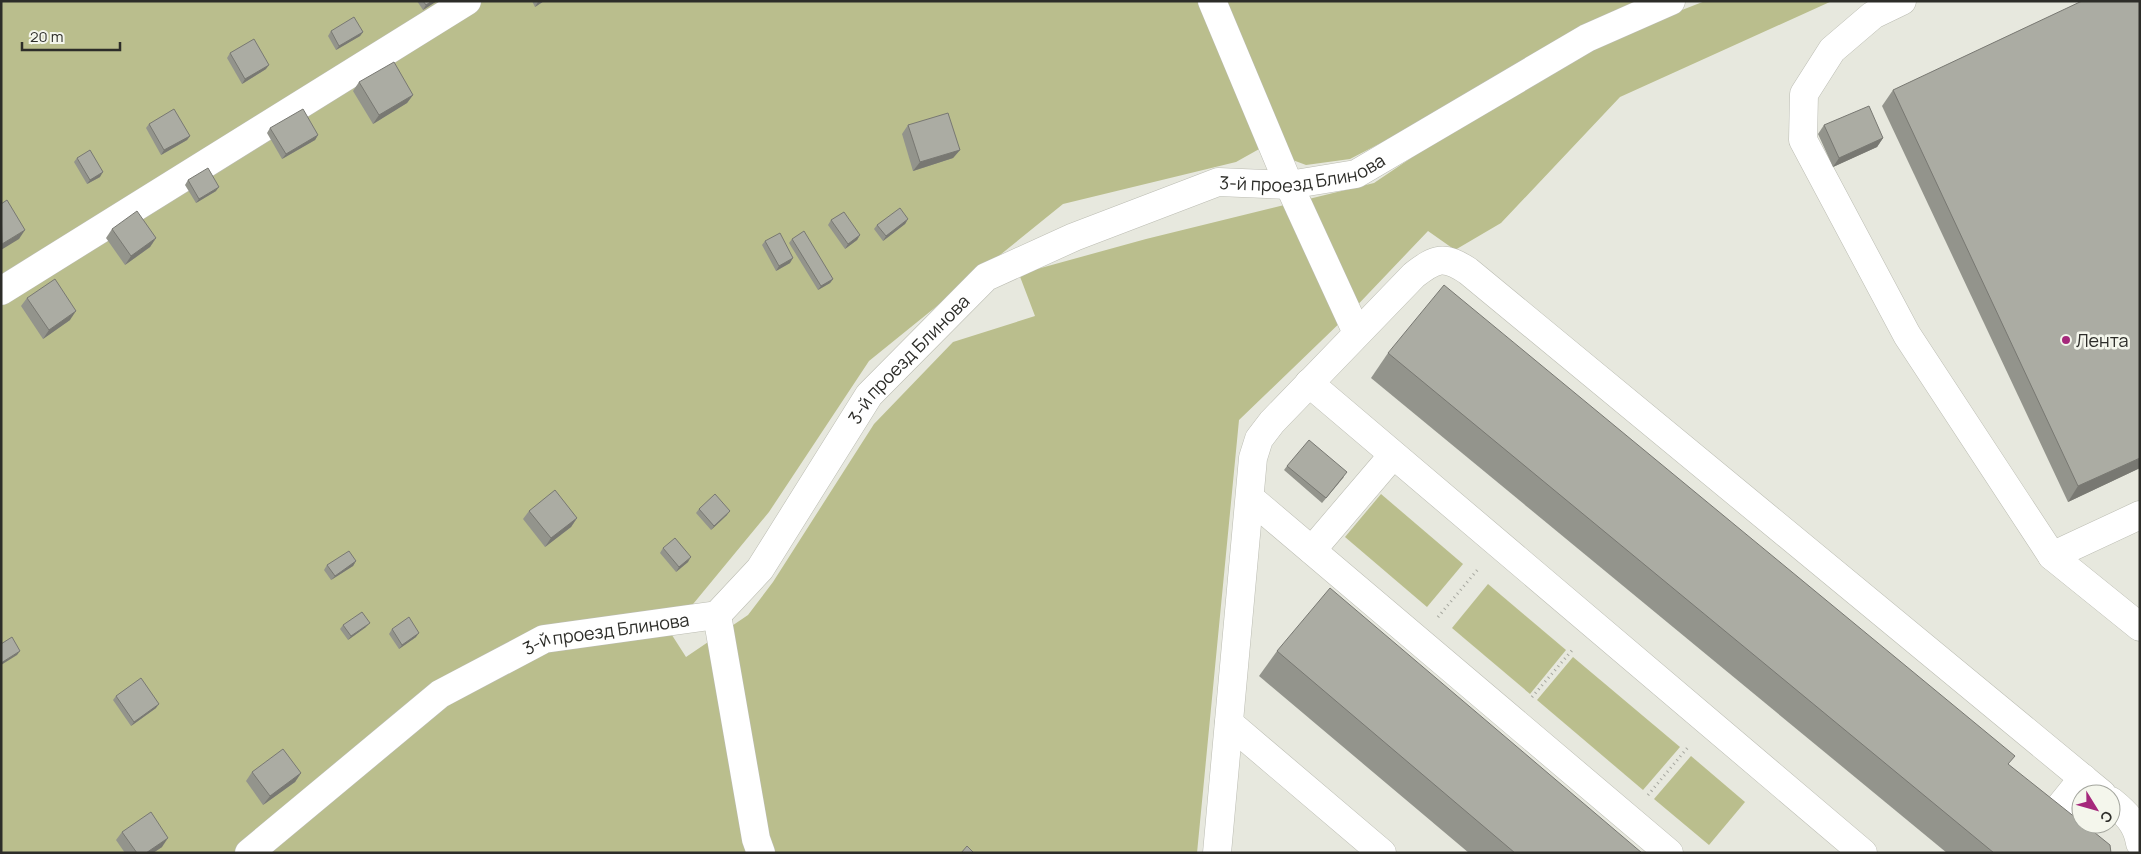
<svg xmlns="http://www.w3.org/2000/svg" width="2141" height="854" font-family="Manrope,sans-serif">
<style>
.green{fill:#babe8d}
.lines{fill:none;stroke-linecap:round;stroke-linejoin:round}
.minor-casing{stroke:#bbbcb2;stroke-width:29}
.path{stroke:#a6a79f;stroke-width:3;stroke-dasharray:1 4;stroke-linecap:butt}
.minor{stroke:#fff;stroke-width:28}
.wall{fill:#93948c}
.shaded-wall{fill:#787872}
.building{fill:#abaca3;stroke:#787872}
.poi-dot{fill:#a5287b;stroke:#f4f6ec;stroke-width:2}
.labels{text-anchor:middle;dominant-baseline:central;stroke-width:5;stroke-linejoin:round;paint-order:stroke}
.street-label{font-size:18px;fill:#2d2d29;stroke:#f4f6ec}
.poi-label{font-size:18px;fill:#2d2d29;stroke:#f4f6ec;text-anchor:start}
</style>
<rect width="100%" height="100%" fill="#e7e8de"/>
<g class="green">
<polygon points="1,1 1655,1 1350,159 1306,165 1261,148 1236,162 1063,204 869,361 769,512 670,632 686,657 748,615 773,582 874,424 953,342 1035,316 1019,274 1146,239 1374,183 1497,100 1590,46 1705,1 1832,1 1620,97 1501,223 1455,250 1428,231 1348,315 1239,420 1197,853 1,853"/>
<polygon points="1381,494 1463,564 1427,607 1345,537"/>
<polygon points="1488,584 1566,650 1530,694 1452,628"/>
<polygon points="1573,657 1680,747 1643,790 1537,700"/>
<polygon points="1691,756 1745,802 1709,845 1654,799"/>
</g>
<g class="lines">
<defs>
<g id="minor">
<polyline points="1212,1 1289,185 1357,333"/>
<polyline points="1902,1 1873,15 1832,50 1804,94 1803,140 1907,335 2052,556 2140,627"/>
<polyline points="1,291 467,1"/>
<polyline points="1309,383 1863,853"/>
<polyline points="1250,498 1669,853"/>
<polyline points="1312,550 1393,455"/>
<polyline points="2052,556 2140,515"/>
<polyline points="717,615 756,839 761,853"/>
<polyline points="1229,723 1382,853"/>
<path d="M2111 801C2126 813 2137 824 2140 843"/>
<polyline points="2041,830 2083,778"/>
<path id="s1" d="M249 853 440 694 544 639 717 615 760 569 869 395 986 277 1074 237 1218 182 1289 185 1356 174 1587 38 1671 1"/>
<path d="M1217 853 1253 458 1259 439 1272 422 1414 275C1436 258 1444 255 1468 271L2102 794"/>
</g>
</defs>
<use href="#minor" class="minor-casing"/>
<g class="path">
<polyline points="1438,617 1479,568"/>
<polyline points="1532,697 1574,648"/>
<polyline points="1648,795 1689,746"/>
</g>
<use href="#minor" class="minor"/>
</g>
<g class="wall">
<polygon points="417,1 437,1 423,10"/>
<polygon points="532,1 544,1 535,7"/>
<polygon points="331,31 363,32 360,36 336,50 328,36"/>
<polygon points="230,53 266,69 242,84 227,58"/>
<polygon points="359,82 413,95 407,103 373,124 353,91"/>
<polygon points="1893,90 2140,468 2068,502 1882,106"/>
<polygon points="149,124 190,136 187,140 161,155 146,128"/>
<polygon points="908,125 960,150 953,158 913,171 902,134"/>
<polygon points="1824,125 1883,138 1877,147 1833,167 1818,134"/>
<polygon points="270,128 318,135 315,140 282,159 267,133"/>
<polygon points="77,158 100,177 87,184 74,162"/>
<polygon points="188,180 216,191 196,203 185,185"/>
<polygon points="908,219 905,224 883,241 874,229 877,225"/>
<polygon points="831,220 860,235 857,240 845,249 828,225"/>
<polygon points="112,229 156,238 150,247 125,265 106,238"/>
<polygon points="792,239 833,279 830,283 818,290 789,243"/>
<polygon points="765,241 790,263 776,271 762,245"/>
<polygon points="27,298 70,320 43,339 21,306"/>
<polygon points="1388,353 2009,765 2111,853 1947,853 1371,378"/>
<polygon points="1287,466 1344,477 1322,503 1284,470"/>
<polygon points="699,509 727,515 711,530 696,513"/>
<polygon points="529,511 577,518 571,527 545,547 523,519"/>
<polygon points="663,548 688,562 676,572 660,553"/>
<polygon points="356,561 353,566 331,580 324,570 327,565"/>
<polygon points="343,625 366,627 348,640 340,629"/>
<polygon points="392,629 416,637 399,649 389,634"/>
<polygon points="1277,651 1642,853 1469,853 1259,676"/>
<polygon points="116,696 156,708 131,726 113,700"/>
<polygon points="252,772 301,773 295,782 263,805 246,781"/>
<polygon points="122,832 162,847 153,853 125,853 116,840"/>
</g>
<g class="shaded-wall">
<polygon points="432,1 437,1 423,10 426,5"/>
<polygon points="540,1 544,1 535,7 538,2"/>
<polygon points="363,32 360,36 336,50 339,46"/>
<polygon points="269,65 266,69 242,84 245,79"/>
<polygon points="413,95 407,103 373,124 379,115"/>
<polygon points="318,135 315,140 282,159 286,154"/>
<polygon points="190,136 187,140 161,155 164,150"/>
<polygon points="1883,138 1877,147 1833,167 1839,158"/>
<polygon points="960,150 953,158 913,171 920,162"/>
<polygon points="103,172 100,177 87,184 90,180"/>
<polygon points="219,187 216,191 196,203 199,199"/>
<polygon points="908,219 905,224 883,241 886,236"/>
<polygon points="25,230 19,239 1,250 2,244"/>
<polygon points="860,235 857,240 845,249 848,244"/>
<polygon points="156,238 150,247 125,265 131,256"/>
<polygon points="793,258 790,263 776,271 779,266"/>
<polygon points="833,279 830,283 818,290 821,286"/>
<polygon points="76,311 70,320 43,339 49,330"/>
<polygon points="2140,458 2140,468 2068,502 2078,486"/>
<polygon points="730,511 727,515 711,530 714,526"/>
<polygon points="577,518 571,527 545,547 551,538"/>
<polygon points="691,557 688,562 676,572 679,567"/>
<polygon points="356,561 353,566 331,580 335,576"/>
<polygon points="370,623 366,627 348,640 351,636"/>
<polygon points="419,633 416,637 399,649 402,645"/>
<polygon points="20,651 17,655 1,665 1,663"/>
<polygon points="159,704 156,708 131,726 134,722"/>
<polygon points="301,773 295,782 263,805 270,796"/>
<polygon points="168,838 162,847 153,853 146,853"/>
</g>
<g class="building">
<polygon points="423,1 432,1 426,5"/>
<polygon points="2082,1 2140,1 2140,458 2078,486 1893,90"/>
<polygon points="354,17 363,32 339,46 331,31"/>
<polygon points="254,39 269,65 245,79 230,53"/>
<polygon points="394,62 413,95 379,115 359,82"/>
<polygon points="1869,106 1883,138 1839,158 1824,125"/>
<polygon points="174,109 190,136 164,150 149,124"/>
<polygon points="303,109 318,135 286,154 270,128"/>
<polygon points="948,113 960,150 920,162 908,125"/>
<polygon points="90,150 103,172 90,180 77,158"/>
<polygon points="208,168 219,187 199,199 188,180"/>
<polygon points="7,200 25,230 2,244 1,204"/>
<polygon points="900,208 908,219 886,236 877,225"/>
<polygon points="137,211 156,238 131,256 112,229"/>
<polygon points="844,212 860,235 848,244 831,220"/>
<polygon points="804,231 833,279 821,286 792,239"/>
<polygon points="780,233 793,258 779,266 765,241"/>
<polygon points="55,279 76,311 49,330 27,298"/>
<polygon points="1444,285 2015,756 2008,764 2081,822 2081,824 2084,824 2110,845 2111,853 1994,853 1388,353"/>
<polygon points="1309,440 1347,472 1326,498 1287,466"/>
<polygon points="555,490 577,518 551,538 529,511"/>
<polygon points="715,494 730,511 714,526 699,509"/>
<polygon points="675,538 691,557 679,567 663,548"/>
<polygon points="349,551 356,561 335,576 327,565"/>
<polygon points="1330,588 1642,853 1515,853 1277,651"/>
<polygon points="362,612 370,623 351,636 343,625"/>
<polygon points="409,617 419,633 402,645 392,629"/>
<polygon points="12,637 20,651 1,663 1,644"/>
<polygon points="141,678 159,704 134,722 116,696"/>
<polygon points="283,749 301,773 270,796 252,772"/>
<polygon points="151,812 168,838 146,853 137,853 122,832"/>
<polygon points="967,846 974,853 961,853"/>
</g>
<circle class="poi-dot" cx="2066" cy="340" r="5"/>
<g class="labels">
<g class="street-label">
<text stroke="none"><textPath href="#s1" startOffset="1312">3-й проезд Блинова</textPath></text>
<text stroke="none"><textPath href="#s1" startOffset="862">3-й проезд Блинова</textPath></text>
<text stroke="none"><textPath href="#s1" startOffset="428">3-й проезд Блинова</textPath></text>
</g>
<g class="poi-label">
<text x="2076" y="340">Лента</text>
</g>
</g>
<rect width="2141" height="854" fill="none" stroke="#2d2d29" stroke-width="5"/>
<g transform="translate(2096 809) rotate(127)"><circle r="24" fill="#f4f6ec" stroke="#a4a69e"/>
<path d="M0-4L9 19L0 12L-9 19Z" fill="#a5287b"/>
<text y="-8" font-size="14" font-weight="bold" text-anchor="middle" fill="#2d2d29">С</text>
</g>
<path d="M22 42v8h98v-8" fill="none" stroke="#2d2d29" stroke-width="2.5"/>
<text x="30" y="42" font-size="15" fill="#2d2d29" stroke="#f4f6ec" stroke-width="4" paint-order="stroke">20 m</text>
</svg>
